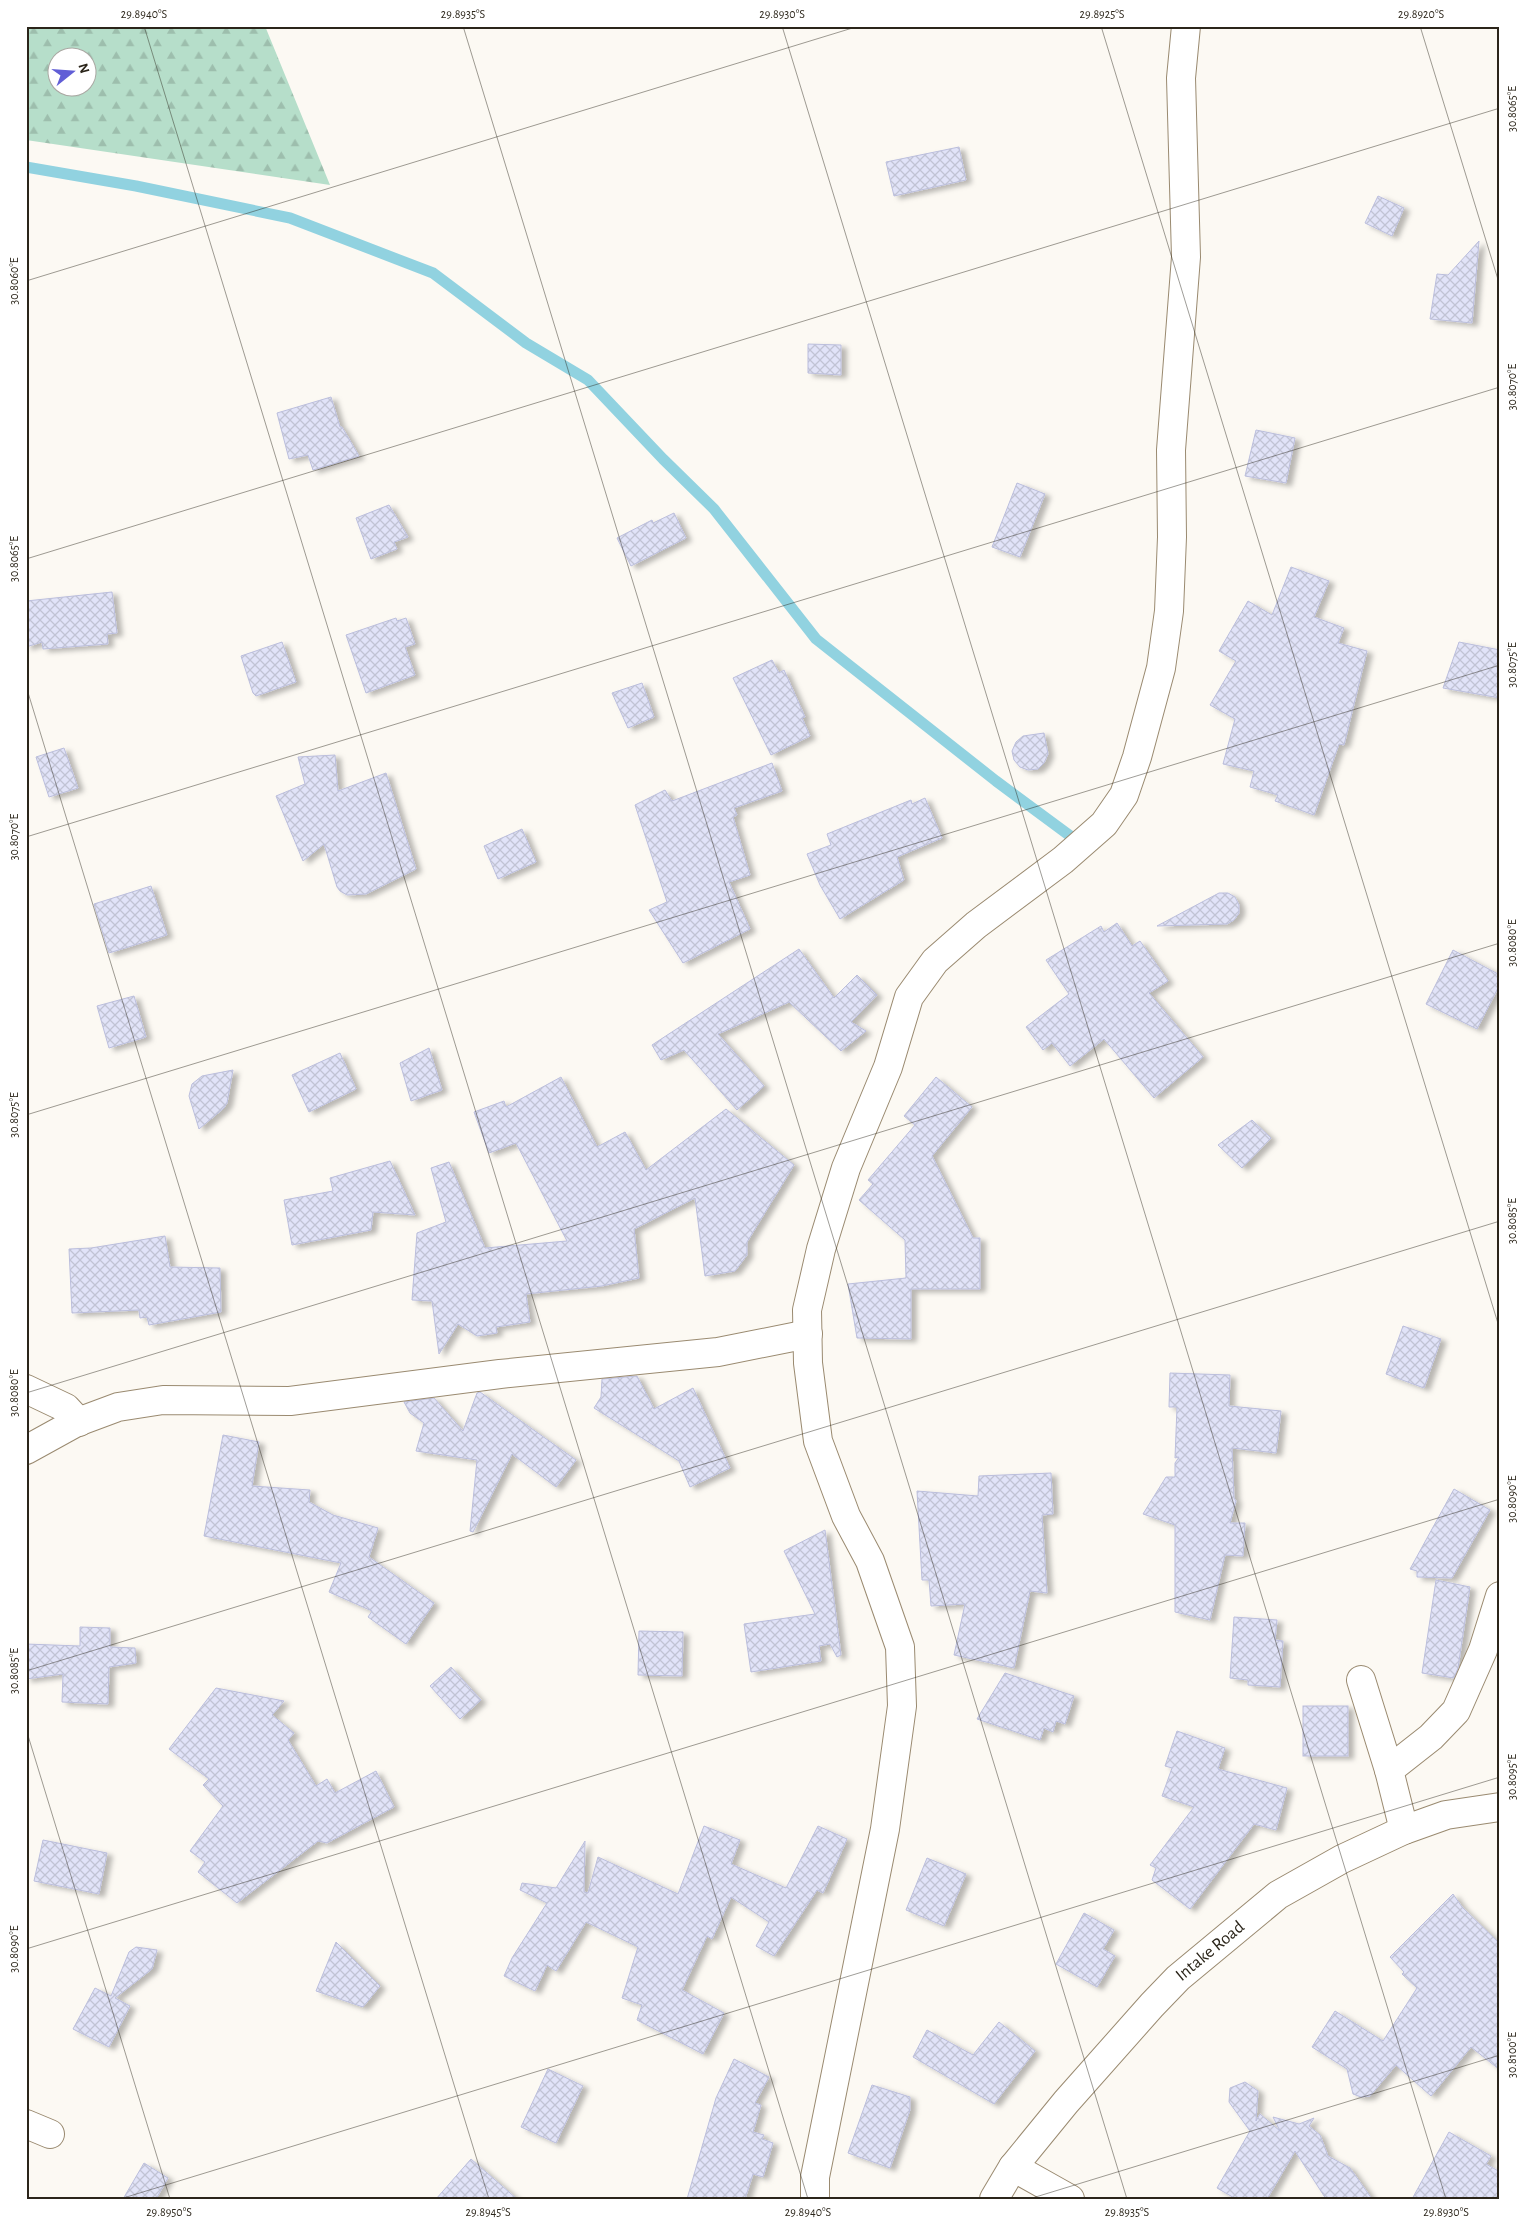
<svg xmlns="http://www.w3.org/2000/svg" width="1526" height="2225" font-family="'Alegreya Sans',sans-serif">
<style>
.forest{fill:url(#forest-firs);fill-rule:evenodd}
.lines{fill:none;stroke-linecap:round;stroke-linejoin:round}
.stream{stroke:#91d2e0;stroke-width:11}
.building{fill:url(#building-cross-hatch);stroke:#bbbedc;filter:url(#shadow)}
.minor-casing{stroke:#9a8a70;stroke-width:30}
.tertiary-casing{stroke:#9a8a70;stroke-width:30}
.minor{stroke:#fff;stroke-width:28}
.tertiary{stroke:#fff;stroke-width:28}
.ticks{fill:none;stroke:#2b251a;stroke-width:1;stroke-opacity:0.45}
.labels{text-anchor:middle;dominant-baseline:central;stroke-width:4;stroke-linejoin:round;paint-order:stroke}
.street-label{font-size:18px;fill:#2b251a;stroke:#fff}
.neatline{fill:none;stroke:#2b251a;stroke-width:2}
.ticks-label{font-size:12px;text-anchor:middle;fill:#2b251a}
</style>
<defs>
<pattern id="forest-firs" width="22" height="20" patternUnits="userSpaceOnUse" patternTransform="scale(1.25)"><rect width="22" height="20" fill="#b6deca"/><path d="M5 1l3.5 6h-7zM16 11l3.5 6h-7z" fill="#9dbead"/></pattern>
<pattern id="building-cross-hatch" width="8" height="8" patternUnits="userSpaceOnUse" patternTransform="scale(1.25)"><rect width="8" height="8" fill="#e1e3f8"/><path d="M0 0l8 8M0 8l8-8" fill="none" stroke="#c1c3d4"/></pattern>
<filter id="shadow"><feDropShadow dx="5.5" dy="3" stdDeviation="2.5" flood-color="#0004"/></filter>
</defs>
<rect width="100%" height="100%" fill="#fcf9f3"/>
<path class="forest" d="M26 26H265L330 185 26 140ZM58 58H88V88H58Z"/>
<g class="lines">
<polyline class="stream" points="26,167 136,186 290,218 433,273 526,343 588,380 663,459 714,509 816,639 996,781 1073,838"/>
</g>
<g class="building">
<polygon points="959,147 966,180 894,196 886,162"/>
<polygon points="1378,196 1404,208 1392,236 1365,223"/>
<polygon points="1479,241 1472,323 1430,319 1437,274 1448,275"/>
<polygon points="808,344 841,345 841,375 808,373"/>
<polygon points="331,397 340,427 342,427 359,456 313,470 308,455 289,459 277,413"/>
<polygon points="1256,430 1295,438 1286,483 1245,476"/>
<polygon points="1017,483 1045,494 1020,557 992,547"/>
<polygon points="389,505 408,537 394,542 397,549 371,559 356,518"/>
<polygon points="674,513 686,538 631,566 617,538 652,520 653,523"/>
<polygon points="1291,567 1329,581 1314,617 1344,628 1338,643 1367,651 1344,745 1339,744 1314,815 1275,801 1278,795 1250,787 1254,771 1223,764 1235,719 1210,705 1236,661 1219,651 1248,601 1272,615"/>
<polygon points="112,592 117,633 107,634 108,644 43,649 42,642 26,647 26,601"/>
<polygon points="396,618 397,621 406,618 415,644 405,647 415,675 366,693 346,635"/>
<polygon points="282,642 296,682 256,696 253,693 241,656"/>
<polygon points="1459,642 1500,650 1500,698 1443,688"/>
<polygon points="772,660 779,673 784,670 805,717 802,718 810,736 771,755 733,678"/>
<polygon points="642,683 654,717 628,728 612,693"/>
<polygon points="1044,733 1048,754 1044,763 1038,769 1028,770 1020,767 1014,760 1012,751 1016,742 1023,736"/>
<polygon points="64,748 78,788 49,797 36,757"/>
<polygon points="335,755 338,791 386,773 416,869 366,894 347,895 340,891 337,887 324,844 303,861 276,796 305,784 298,757"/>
<polygon points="772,763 782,791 734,808 737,815 733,817 750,875 729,882 750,929 683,963 649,910 667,902 635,805 665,790 672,801"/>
<polygon points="925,798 942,838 897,857 904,880 840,919 820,885 807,854 831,845 827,834 911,800 912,804"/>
<polygon points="522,829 536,862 498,879 484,846"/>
<polygon points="151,886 167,935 109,953 94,904"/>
<polygon points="1219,893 1228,893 1235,897 1239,905 1239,913 1234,920 1227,924 1157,926"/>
<polygon points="1117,923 1132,946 1140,941 1168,981 1149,993 1203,1057 1154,1098 1104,1039 1070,1066 1052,1043 1043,1050 1026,1027 1069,994 1046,960 1101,926 1104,932"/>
<polygon points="799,949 834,998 857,975 877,995 851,1022 866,1031 841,1051 789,1002 718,1034 764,1086 737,1110 684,1050 661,1060 652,1045"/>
<polygon points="1453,950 1500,975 1500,984 1477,1029 1426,1004"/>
<polygon points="134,996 146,1037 109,1048 97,1006"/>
<polygon points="429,1048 442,1090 411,1101 400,1063"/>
<polygon points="340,1053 356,1089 309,1112 292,1075"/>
<polygon points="233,1070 227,1103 224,1108 199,1129 189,1096 192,1084 202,1076"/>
<polygon points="561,1077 597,1147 625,1132 646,1170 726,1109 794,1165 747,1242 747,1255 735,1271 705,1276 695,1198 634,1229 639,1278 602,1286 526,1294 530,1322 496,1327 497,1333 477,1336 458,1324 439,1354 432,1301 412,1300 417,1233 446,1222 431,1168 449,1162 485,1248 567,1241 516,1143 489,1153 474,1112 504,1101 506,1107"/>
<polygon points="936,1077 972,1107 932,1156 973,1238 980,1238 980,1289 911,1289 911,1339 857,1338 848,1284 906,1278 905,1240 859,1200 873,1184 868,1180 915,1125 904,1116"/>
<polygon points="1252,1120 1271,1138 1242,1168 1218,1145"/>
<polygon points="390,1161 415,1215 373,1212 371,1230 292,1245 284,1200 333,1191 330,1178"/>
<polygon points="165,1236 170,1267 220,1268 221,1312 149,1325 147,1317 140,1318 139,1310 72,1313 69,1249 91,1248"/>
<polygon points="1403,1326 1441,1339 1424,1388 1386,1374"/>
<polygon points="1170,1373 1230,1375 1229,1406 1281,1411 1276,1453 1232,1448 1234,1498 1236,1501 1230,1523 1245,1523 1243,1556 1225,1555 1210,1620 1175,1612 1175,1525 1143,1514 1166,1477 1175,1477 1175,1463 1179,1457 1175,1458 1177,1407 1169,1407"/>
<polygon points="637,1376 654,1409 693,1388 730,1468 690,1487 679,1461 594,1408 601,1397 602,1379"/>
<polygon points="480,1392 576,1460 556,1487 512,1454 473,1532 470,1531 477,1460 416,1451 424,1423 410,1413 404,1402 434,1398 463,1431 477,1393"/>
<polygon points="223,1435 259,1442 252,1486 310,1490 309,1502 333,1515 378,1528 369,1557 434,1603 406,1644 368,1617 372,1611 329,1592 341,1563 204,1536"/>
<polygon points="1051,1473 1053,1514 1042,1515 1047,1593 1030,1591 1014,1668 954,1655 965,1604 931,1606 929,1580 922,1580 917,1491 978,1496 979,1476"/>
<polygon points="1454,1489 1490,1510 1452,1578 1417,1577 1417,1571 1410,1569"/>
<polygon points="825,1530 841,1655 837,1657 830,1644 819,1646 821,1661 751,1672 744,1624 815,1614 784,1551"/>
<polygon points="1436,1580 1470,1587 1458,1668 1454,1678 1422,1673"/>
<polygon points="1234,1617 1277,1620 1275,1640 1283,1641 1280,1687 1248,1685 1248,1680 1230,1678"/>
<polygon points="80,1627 110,1628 110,1647 135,1648 136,1663 109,1667 108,1704 62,1702 63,1674 26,1679 26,1644 80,1646"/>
<polygon points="639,1631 683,1632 682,1676 638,1675"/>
<polygon points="451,1667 481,1700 460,1719 430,1686"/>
<polygon points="1005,1673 1074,1696 1065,1724 1056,1721 1053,1732 1044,1728 1040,1740 977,1719"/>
<polygon points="216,1688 284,1701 272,1715 294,1733 288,1740 316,1786 327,1779 335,1793 376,1771 394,1807 327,1843 318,1841 237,1903 198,1872 205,1862 190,1851 223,1806 203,1785 209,1779 169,1749"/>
<rect x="1303" y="1706" width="45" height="50"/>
<polygon points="1177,1731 1225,1748 1218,1769 1287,1788 1276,1830 1254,1824 1190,1909 1152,1880 1156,1868 1150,1865 1194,1807 1162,1796 1172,1768 1165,1766"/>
<polygon points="704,1826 740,1840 731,1864 786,1888 818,1826 847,1839 823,1893 817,1890 774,1956 756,1946 769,1922 731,1897 712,1939 707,1936 682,1990 724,2013 703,2054 637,2020 642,2005 622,1998 638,1947 586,1922 556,1971 547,1965 535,1991 504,1976 512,1958 547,1903 520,1890 522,1883 556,1888 585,1841 584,1892 588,1893 598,1857 678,1894"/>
<polygon points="43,1840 107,1853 99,1894 34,1881"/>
<polygon points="927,1858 966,1874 944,1926 906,1910"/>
<polygon points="1453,1894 1462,1907 1500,1944 1500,2070 1471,2047 1431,2096 1396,2065 1370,2096 1361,2097 1353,2094 1347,2069 1312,2047 1335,2011 1383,2041 1417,1988 1402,1974 1404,1972 1390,1957"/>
<polygon points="1084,1913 1114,1930 1103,1949 1115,1956 1097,1987 1056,1964"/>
<polygon points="336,1942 380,1986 363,2007 316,1991"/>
<polygon points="136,1947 157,1950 152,1969 115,1998 130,2006 109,2047 73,2029 95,1988 111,1996 129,1952"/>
<polygon points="999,2022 1035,2051 994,2104 913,2057 927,2030 973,2055"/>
<polygon points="734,2059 769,2077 755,2103 761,2105 753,2132 764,2135 762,2139 773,2143 763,2177 753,2174 745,2199 687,2199 716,2098"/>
<polygon points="548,2069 583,2086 556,2143 521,2127"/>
<polygon points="1245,2082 1258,2091 1256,2121 1260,2114 1280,2131 1273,2117 1299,2124 1314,2118 1309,2126 1320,2135 1328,2156 1350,2168 1372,2199 1326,2199 1295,2151 1267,2199 1236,2199 1217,2188 1250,2131 1229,2102 1230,2088"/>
<polygon points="872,2085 910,2097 910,2110 890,2168 848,2153"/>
<polygon points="1449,2132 1491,2156 1486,2164 1500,2172 1500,2199 1412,2199"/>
<polygon points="471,2159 517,2199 436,2199"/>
<polygon points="144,2163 168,2178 156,2199 123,2199"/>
</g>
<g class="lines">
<defs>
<g id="minor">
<polyline points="26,1389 66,1408 79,1422"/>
<polyline points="26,1450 75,1423 118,1407 163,1400 290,1401 500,1374 718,1352 808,1334"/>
<polyline points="1361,1680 1389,1770"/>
<polyline points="1404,1830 1389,1770 1431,1737 1456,1711 1483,1650 1500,1596"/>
<polyline points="26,2124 50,2134"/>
<polyline points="1013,2167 1070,2199"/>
<polyline points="815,2199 815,2177 885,1829 902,1706 900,1647 870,1561 846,1516 818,1441 808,1363 807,1310 821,1249 846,1168 888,1067 909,997 935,961 976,925 1063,860 1104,824 1124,795 1137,757 1161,668 1169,611 1172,537 1171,450 1186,257 1181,78 1186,26"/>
</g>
<g id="tertiary">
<path id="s1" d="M994 2199 1013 2167 1066 2102 1152 2005 1178 1978 1278 1895 1342 1859 1404 1830 1446 1815 1500 1807"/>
</g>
</defs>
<use href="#minor" class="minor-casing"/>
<use href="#tertiary" class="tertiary-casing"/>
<use href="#minor" class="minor"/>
<use href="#tertiary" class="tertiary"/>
</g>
<path class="ticks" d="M144 26 808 2199M463 26 1127 2199M782 26 1446 2199M1101 26 1500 1330M1420 26 1500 286M26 281 859 26M26 559 1500 108M26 686 489 2199M26 837 1500 387M26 1115 1500 665M26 1393 1500 943M26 1671 1500 1221M26 1729 170 2199M26 1949 1500 1499M120 2199 1500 1777M1029 2199 1500 2055"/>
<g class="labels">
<g class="street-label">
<text stroke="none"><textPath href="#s1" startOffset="330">Intake Road</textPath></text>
</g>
</g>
<rect width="1526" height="2225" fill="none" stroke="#ffffff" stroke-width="55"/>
<g transform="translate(72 72) rotate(73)"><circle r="24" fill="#ffffff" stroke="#aaa8a3"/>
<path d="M0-4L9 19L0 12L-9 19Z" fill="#615ed6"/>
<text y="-8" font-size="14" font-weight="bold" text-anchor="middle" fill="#2b251a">N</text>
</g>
<rect x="28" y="28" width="1470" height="2170" class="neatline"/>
<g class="ticks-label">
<text x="144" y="18">29.8940°S</text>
<text x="463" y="18">29.8935°S</text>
<text x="782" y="18">29.8930°S</text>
<text x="1102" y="18">29.8925°S</text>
<text x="1421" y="18">29.8920°S</text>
<text transform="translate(1512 109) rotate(-90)" y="4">30.8065°E</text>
<text transform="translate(14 281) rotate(-90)" y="4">30.8060°E</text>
<text transform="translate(1512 387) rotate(-90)" y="4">30.8070°E</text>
<text transform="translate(14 559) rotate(-90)" y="4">30.8065°E</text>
<text transform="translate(1512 665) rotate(-90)" y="4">30.8075°E</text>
<text transform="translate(14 837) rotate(-90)" y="4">30.8070°E</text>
<text transform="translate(1512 943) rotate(-90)" y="4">30.8080°E</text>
<text transform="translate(14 1115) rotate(-90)" y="4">30.8075°E</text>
<text transform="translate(1512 1221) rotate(-90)" y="4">30.8085°E</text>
<text transform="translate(14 1393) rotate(-90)" y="4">30.8080°E</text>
<text transform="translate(1512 1499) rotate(-90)" y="4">30.8090°E</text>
<text transform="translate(14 1671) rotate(-90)" y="4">30.8085°E</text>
<text transform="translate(1512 1777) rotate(-90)" y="4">30.8095°E</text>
<text transform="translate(14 1949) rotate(-90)" y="4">30.8090°E</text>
<text transform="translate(1512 2055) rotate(-90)" y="4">30.8100°E</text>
<text x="169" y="2216">29.8950°S</text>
<text x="488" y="2216">29.8945°S</text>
<text x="808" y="2216">29.8940°S</text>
<text x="1127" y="2216">29.8935°S</text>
<text x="1446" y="2216">29.8930°S</text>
</g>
</svg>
